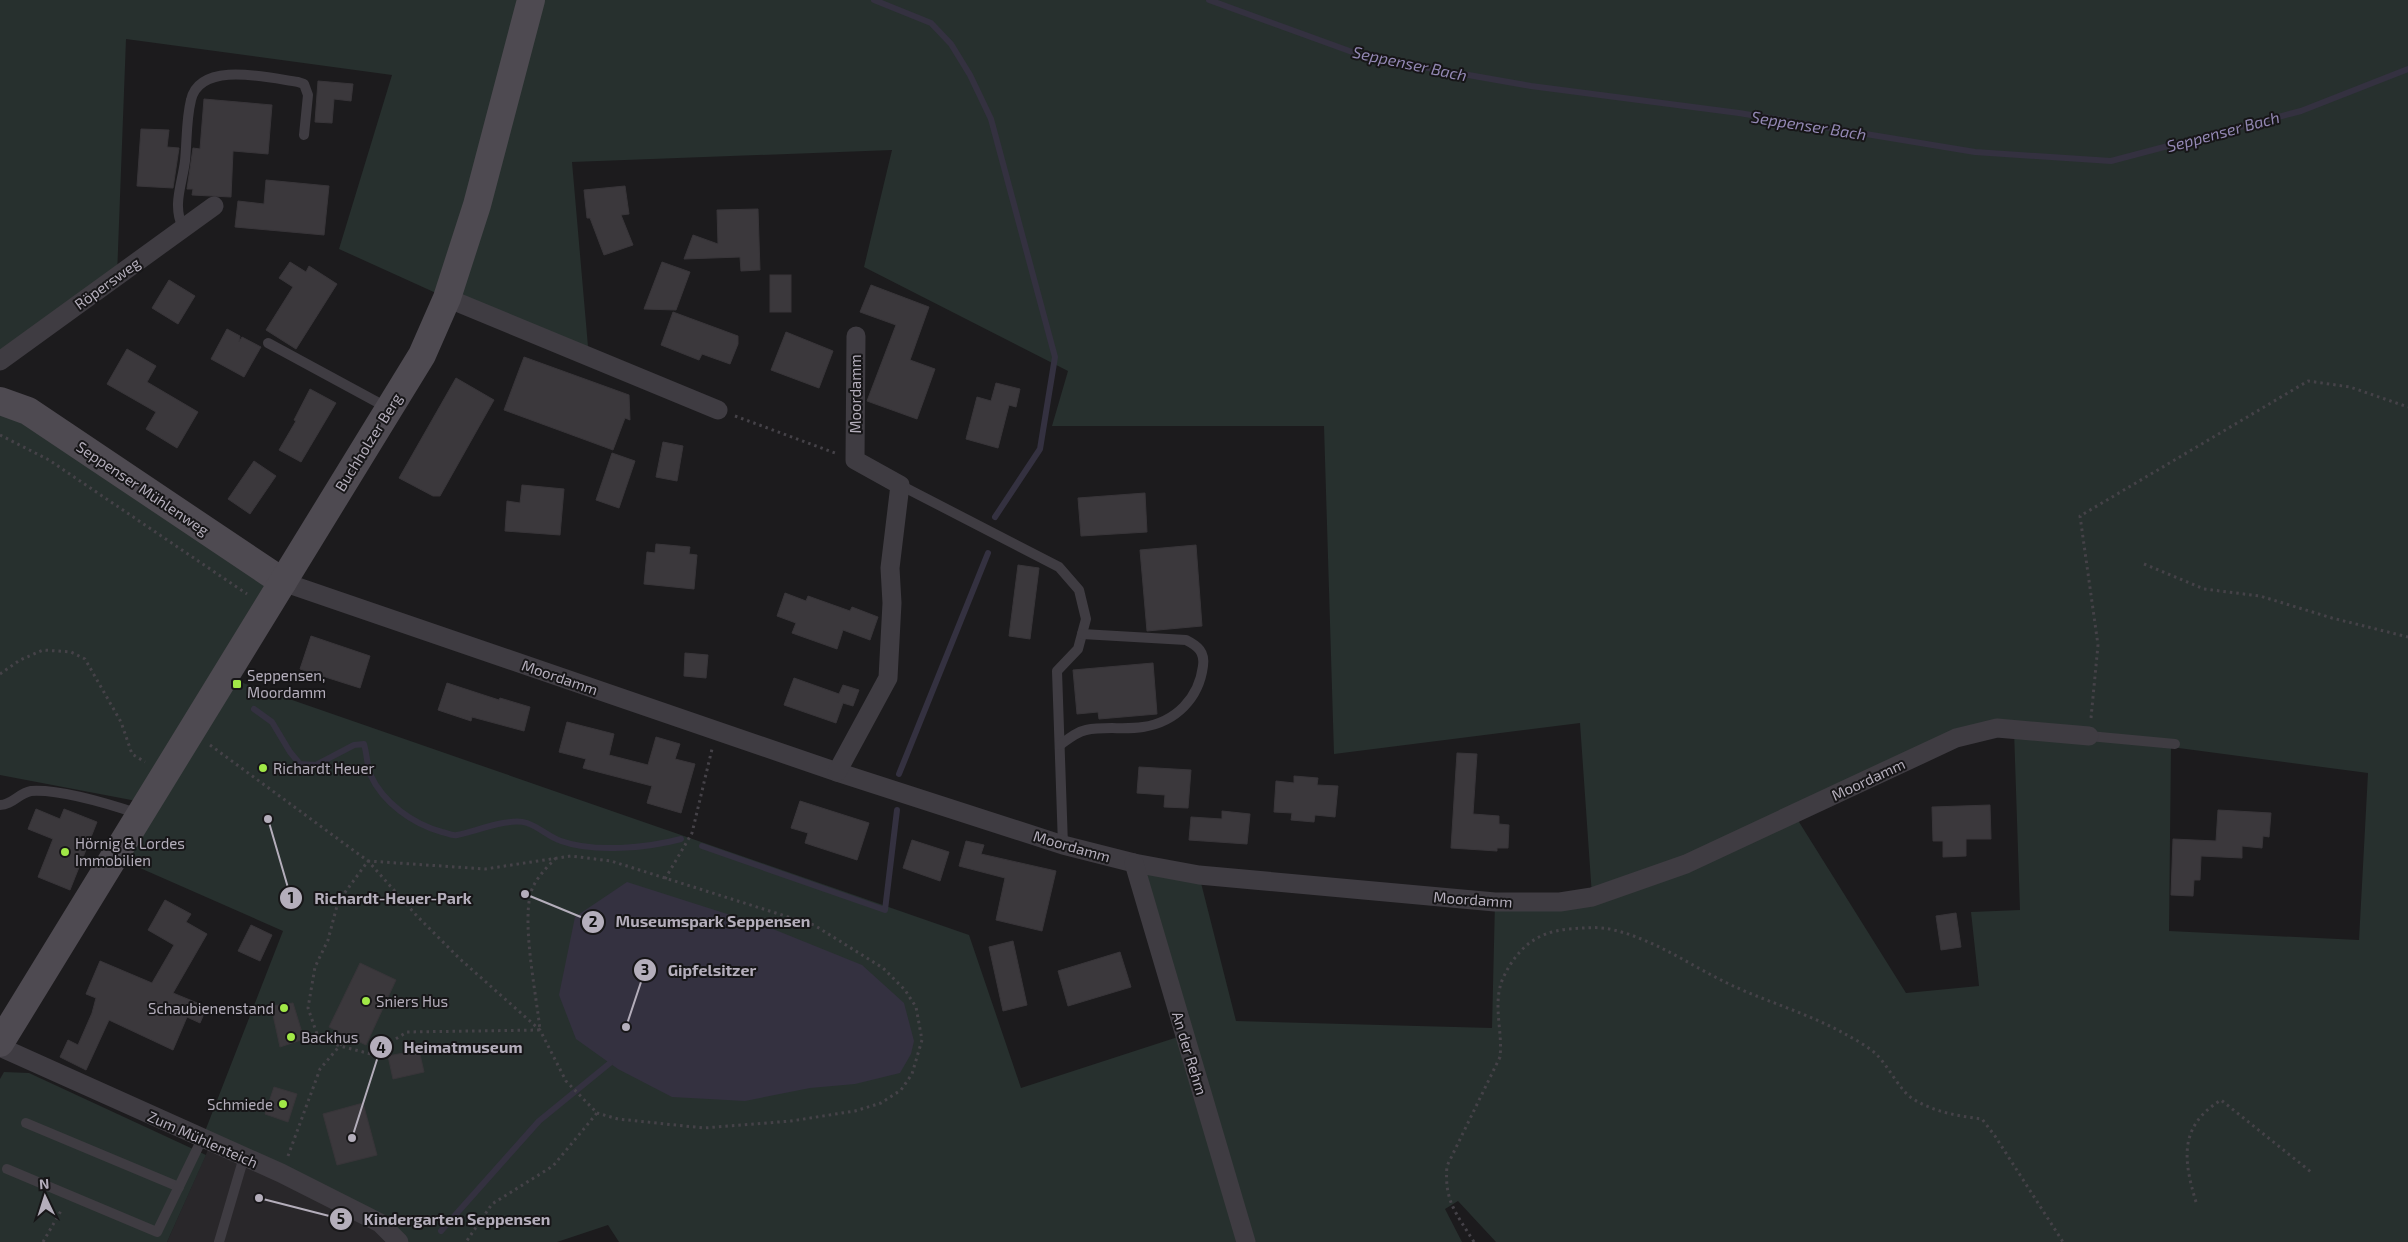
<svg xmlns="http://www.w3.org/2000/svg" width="2408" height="1242" font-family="'Exo 2',sans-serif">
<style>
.built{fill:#29272a}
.green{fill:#27302e;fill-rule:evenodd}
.water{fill:#343140}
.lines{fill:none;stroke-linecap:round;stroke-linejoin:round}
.stream{stroke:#343140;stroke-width:6}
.building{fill:#3b383c;stroke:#383539}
.path{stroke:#454248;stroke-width:3;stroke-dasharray:2.5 4;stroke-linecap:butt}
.lane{stroke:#3f3c42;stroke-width:10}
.street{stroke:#3f3c42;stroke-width:19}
.secondary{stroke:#4e4a51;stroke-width:28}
.poi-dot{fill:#a1e847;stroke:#171618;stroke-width:2}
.labels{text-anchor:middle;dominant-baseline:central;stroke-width:4;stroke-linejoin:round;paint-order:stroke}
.street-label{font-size:15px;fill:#b4aebb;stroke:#171618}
.poi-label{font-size:15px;fill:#b4aebb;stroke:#171618;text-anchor:start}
.water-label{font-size:16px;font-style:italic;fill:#9388b4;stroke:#171618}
.leader{fill:none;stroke:#b4aebb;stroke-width:2}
.callout-dot{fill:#b4aebb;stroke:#171618;stroke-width:2}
.mark-label{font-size:15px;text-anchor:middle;font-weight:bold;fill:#111}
.callout-label{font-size:16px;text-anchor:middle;font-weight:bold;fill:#b4aebb;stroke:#171618;stroke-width:4;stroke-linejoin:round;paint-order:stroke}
</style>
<rect width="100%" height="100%" fill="#1c1b1d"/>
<polygon class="built" points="211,1143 399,1242 167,1242"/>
<g class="green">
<path d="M0 0H2408V1242H1496L1458 1201 1445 1209 1462 1242H619L608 1225 557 1242H399L202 1139 283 931 115 857 147 803 0 775V401L283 582 226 677 969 935 1021 1088 1184 1035 1134 863 1199 875 1236 1021 1492 1028 1495 902 1592 896 1580 723 1334 754 1324 426H1052L1068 371 864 267 892 150 572 162 589 358 447 298 339 249 392 75 126 39 117 276 0 361ZM1997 728 2014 730 2020 910 1971 912 1979 986 1906 993 1794 814ZM2171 747 2368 773 2359 940 2169 931Z"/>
<polygon points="4,1072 29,1073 206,1155 167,1242 0,1242 0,1079"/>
</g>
<polygon class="water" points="627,882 768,927 862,965 904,1003 914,1041 911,1054 900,1073 855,1084 810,1088 745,1101 672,1097 618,1069 576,1039 559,995 575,917"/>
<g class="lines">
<g class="stream">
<polyline points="874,0 931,23 951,44 970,75 991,119 1055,357 1040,449 995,517"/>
<polyline points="1209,0 1366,57 1531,86 1739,113 1975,152 2111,161 2301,111 2408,69"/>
<path d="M254 709 272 722 290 752 300 764 316 765 354 745 364 744C367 754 367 765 370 774 383 803 413 824 442 832 447 833 452 836 457 835 474 832 509 817 527 823 539 827 549 837 561 841 594 853 647 848 681 839"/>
<polyline points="899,774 988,553"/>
<polyline points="702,846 885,910 897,810"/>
<polyline points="441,1231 539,1121 610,1063"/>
</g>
</g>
<g class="building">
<polygon points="318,81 353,84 351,101 334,99 332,123 315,122"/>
<polygon points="204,99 272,105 268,154 233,151 231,197 192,195 193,189 187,189 193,148 200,149"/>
<polygon points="141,129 169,130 167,147 179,148 173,188 137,186"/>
<polygon points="266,180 329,186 324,235 235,227 238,201 264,204"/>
<polygon points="625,186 629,214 621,215 633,245 604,255 590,218 587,218 584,190"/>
<polygon points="758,209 760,270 741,271 740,257 684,259 693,235 718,244 717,210"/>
<polygon points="290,262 306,272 309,266 337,284 296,349 266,330 293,287 279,278"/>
<polygon points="662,262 690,272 676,310 644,309"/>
<rect x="770" y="275" width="21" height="37"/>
<polygon points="169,280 195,296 178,324 152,308"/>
<polygon points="871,285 929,307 910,360 935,369 917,419 867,401 896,325 860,312"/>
<polygon points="673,312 738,336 738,344 730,364 702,354 699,360 661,345"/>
<polygon points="227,329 240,336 239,342 242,337 261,347 244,377 211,359"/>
<polygon points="786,332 833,351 819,388 771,370"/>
<polygon points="127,349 156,366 147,382 198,412 177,448 146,429 156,412 107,384"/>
<polygon points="524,357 629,395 630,420 625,418 613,450 504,410"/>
<polygon points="456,378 494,400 440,496 433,496 399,478"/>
<polygon points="996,383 1020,389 1016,407 1009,405 998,448 966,439 977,397 991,401"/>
<polygon points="310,389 336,403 301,462 279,450 296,421 294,420"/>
<polygon points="663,442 683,446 677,481 656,477"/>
<polygon points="612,453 635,461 619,508 596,500"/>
<polygon points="254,461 276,476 250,514 228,499"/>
<polygon points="522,485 564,489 560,535 505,531 507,501 520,503"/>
<polygon points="1145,493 1147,532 1081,536 1078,498"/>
<polygon points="656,544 690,547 689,554 697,555 694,589 644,584 647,552 655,553"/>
<polygon points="1196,545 1202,626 1147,631 1140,550"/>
<polygon points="1018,565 1039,568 1030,639 1009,636"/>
<polygon points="785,593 806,601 808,596 850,611 852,607 878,617 870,640 843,630 837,649 792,633 796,623 777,616"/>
<polygon points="311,636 370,656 360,688 300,669"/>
<polygon points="685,653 708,655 706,678 684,676"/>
<polygon points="1153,663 1157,714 1099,719 1098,712 1077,714 1073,670"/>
<polygon points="794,678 839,694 843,685 859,690 853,706 843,703 836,723 784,705"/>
<polygon points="447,683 499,700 500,698 530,707 524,731 472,717 471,721 438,710"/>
<polygon points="567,722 614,734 609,755 648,765 656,737 680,744 675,759 695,764 681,813 647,803 652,786 583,768 586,759 559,752"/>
<polygon points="1457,753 1477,754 1473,814 1499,816 1499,824 1509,825 1508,848 1497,848 1497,851 1451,848"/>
<polygon points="1139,767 1191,770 1188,808 1164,807 1165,795 1137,793"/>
<polygon points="1294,776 1318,778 1317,785 1338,786 1335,817 1315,815 1314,822 1291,820 1292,813 1274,812 1276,781 1294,783"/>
<polygon points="800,801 869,823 857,860 805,843 808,833 791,828"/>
<polygon points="1990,805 1991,839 1966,839 1966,856 1943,857 1943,841 1933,841 1932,807"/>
<polygon points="36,809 60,819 64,809 97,822 70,890 38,877 53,839 28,829"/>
<polygon points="2218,810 2271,813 2269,837 2263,836 2262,848 2242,846 2242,858 2201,856 2200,880 2194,880 2193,896 2171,895 2173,839 2216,841"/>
<polygon points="1222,811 1250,814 1247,844 1189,840 1191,817 1222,819"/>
<polygon points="912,840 949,852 940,881 903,868"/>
<polygon points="966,841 984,845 981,854 1056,871 1042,931 996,920 1005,878 959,866"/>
<polygon points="165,900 191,914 186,922 207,934 173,993 207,1007 200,1023 187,1017 173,1050 109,1020 86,1070 60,1057 68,1040 78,1045 92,1013 96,998 86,994 100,961 152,983 174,945 148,930"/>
<polygon points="1956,913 1961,947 1941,950 1936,916"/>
<polygon points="251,925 272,935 260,961 238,951"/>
<polygon points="1013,941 1027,1005 1003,1011 989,947"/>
<polygon points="1120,952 1131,987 1068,1006 1058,971"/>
<polygon points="360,963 396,980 366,1045 329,1027"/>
<polygon points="293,1003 304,1039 280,1047 271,1006"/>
<polygon points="419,1050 424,1072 393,1079 388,1056"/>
<polygon points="274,1087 297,1094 288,1122 265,1114"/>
<polygon points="363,1103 377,1155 337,1165 323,1114"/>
</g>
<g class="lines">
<g class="path">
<polyline points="735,416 835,453"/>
<polyline points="0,435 49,460 247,594"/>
<polyline points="2144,564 2204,589 2260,596 2332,618 2408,637"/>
<polyline points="0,674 20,660 43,650 71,652 85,659 121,722 132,754 145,762"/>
<polyline points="2091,718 2098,645 2080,516 2308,381 2350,387 2408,407"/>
<polyline points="210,745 368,861 417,916 460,959 540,1030 566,1081 597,1113 553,1166 492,1204 466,1242"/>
<path d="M556 858C546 868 533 881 530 896 523 930 536 993 540 1030L407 1032 371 1054 340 1046 318 1037 308 1008 315 967 328 940 338 902 368 861 485 869 571 856 611 861 814 925 883 968 905 990 916 1007 922 1040 912 1074 901 1090 881 1103 855 1111 791 1121 704 1128 618 1119 597 1113"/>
<polyline points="665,879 692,833 712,749"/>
<polyline points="288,1156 320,1069 348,1036"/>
<path d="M2196 1202C2183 1159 2179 1126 2221 1100L2311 1172"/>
<polyline points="43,1242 62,1209"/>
<path d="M1474 1242C1456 1213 1444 1201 1447 1166L1500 1057C1503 1031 1492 1004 1503 978 1517 949 1535 932 1569 929 1584 928 1599 926 1614 930 1655 940 1690 965 1727 983 1766 1002 1808 1013 1845 1034 1856 1040 1869 1047 1877 1055 1889 1067 1900 1091 1913 1099 1934 1112 1958 1116 1982 1119L1995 1136 2063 1242"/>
</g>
<g class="lane">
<path d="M183 228C172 205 182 185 185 161 187 142 186 120 191 100 200 60 269 78 298 82L304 84 308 95 304 135"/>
<polyline points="268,343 388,408"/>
<polyline points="900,485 1059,567 1079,590 1086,619 1078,649 1057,671 1063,845"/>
<polyline points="2089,736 2175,744"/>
<path d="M1060 745C1068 739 1076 732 1086 730 1105 726 1125 730 1143 727 1176 722 1199 698 1203 666 1205 652 1198 646 1186 640L1082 634"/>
<path d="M0 805C12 805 19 793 31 791 60 789 112 805 139 814"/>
<polyline points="26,1123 179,1187"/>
<polyline points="7,1169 157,1232 202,1139"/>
<polyline points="219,1242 244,1157"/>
</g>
<g class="street">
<polyline points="447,298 718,410"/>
<polyline points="0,361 214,206"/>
<polyline points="283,582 837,772 1063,845 1134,863 1199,875 1495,902 1560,902 1592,897 1686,864 1956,738 1997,728 2089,736"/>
<polyline points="837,772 888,678 892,603 890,568 900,485 855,460 856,336"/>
<polyline points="1134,863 1246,1242"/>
<polyline points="0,1047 281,1173 380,1223 399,1242"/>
</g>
<g class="secondary">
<polyline points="0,401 28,411 283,582"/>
<polyline points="0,1043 422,355 447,298 477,205 531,0"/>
</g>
</g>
<g class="poi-dot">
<rect x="232" y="679" width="10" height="10" rx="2.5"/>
<circle cx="263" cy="768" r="5"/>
<circle cx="65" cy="852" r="5"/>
<circle cx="366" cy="1001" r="5"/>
<circle cx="284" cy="1008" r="5"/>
<circle cx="291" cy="1037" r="5"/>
<circle cx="283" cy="1104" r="5"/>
</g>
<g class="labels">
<g class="street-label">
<text transform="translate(107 283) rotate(-36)">Röpersweg</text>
<text transform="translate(855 394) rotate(-90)">Moordamm</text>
<text transform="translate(368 442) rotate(-58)">Buchholzer Berg</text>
<text transform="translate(143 488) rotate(34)">Seppenser Mühlenweg</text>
<text transform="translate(560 677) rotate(19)">Moordamm</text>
<text transform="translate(1868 779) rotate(-25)">Moordamm</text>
<text transform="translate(1072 846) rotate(16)">Moordamm</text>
<text transform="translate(1473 899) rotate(4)">Moordamm</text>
<text transform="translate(1190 1053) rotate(73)">An der Rehm</text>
<text transform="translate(203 1139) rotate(24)">Zum Mühlenteich</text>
</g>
<g class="poi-label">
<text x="247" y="675">Seppensen,<tspan x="247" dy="17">Moordamm</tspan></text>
<text x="273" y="768">Richardt Heuer</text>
<text x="75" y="843">Hörnig &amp; Lordes<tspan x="75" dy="17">Immobilien</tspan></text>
<text x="376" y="1001">Sniers Hus</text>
<text x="274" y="1008" text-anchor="end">Schaubienenstand</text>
<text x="301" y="1037">Backhus</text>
<text x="273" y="1104" text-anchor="end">Schmiede</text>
</g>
<g class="water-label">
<text transform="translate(1410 63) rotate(12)">Seppenser Bach</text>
<text transform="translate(1809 125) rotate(9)">Seppenser Bach</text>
<text transform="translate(2223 131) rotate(-15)">Seppenser Bach</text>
</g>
</g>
<path class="leader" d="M268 819L291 898M525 894L593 922M626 1027L645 970M352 1138L381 1047M259 1198L341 1219"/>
<g class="callout-dot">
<circle cx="268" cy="819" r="5"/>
<circle cx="525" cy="894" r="5"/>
<circle cx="626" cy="1027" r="5"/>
<circle cx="352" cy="1138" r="5"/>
<circle cx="259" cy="1198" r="5"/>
<circle cx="291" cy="898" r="12"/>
<circle cx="593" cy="922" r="12"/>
<circle cx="645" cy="970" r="12"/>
<circle cx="381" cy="1047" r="12"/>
<circle cx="341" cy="1219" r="12"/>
</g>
<g class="mark-label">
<text x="291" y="903">1</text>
<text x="593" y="927">2</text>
<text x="645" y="975">3</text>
<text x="381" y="1053">4</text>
<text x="341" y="1224">5</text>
</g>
<g class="callout-label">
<text x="393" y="904">Richardt-Heuer-Park</text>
<text x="713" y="927">Museumspark Seppensen</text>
<text x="712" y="976">Gipfelsitzer</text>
<text x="463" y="1053">Heimatmuseum</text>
<text x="457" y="1225">Kindergarten Seppensen</text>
</g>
<g transform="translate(45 1197) rotate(356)" stroke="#171618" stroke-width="4" paint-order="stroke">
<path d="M0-4L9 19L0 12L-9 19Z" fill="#b4aebb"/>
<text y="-8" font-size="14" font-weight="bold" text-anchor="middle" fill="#b4aebb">N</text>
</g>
</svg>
